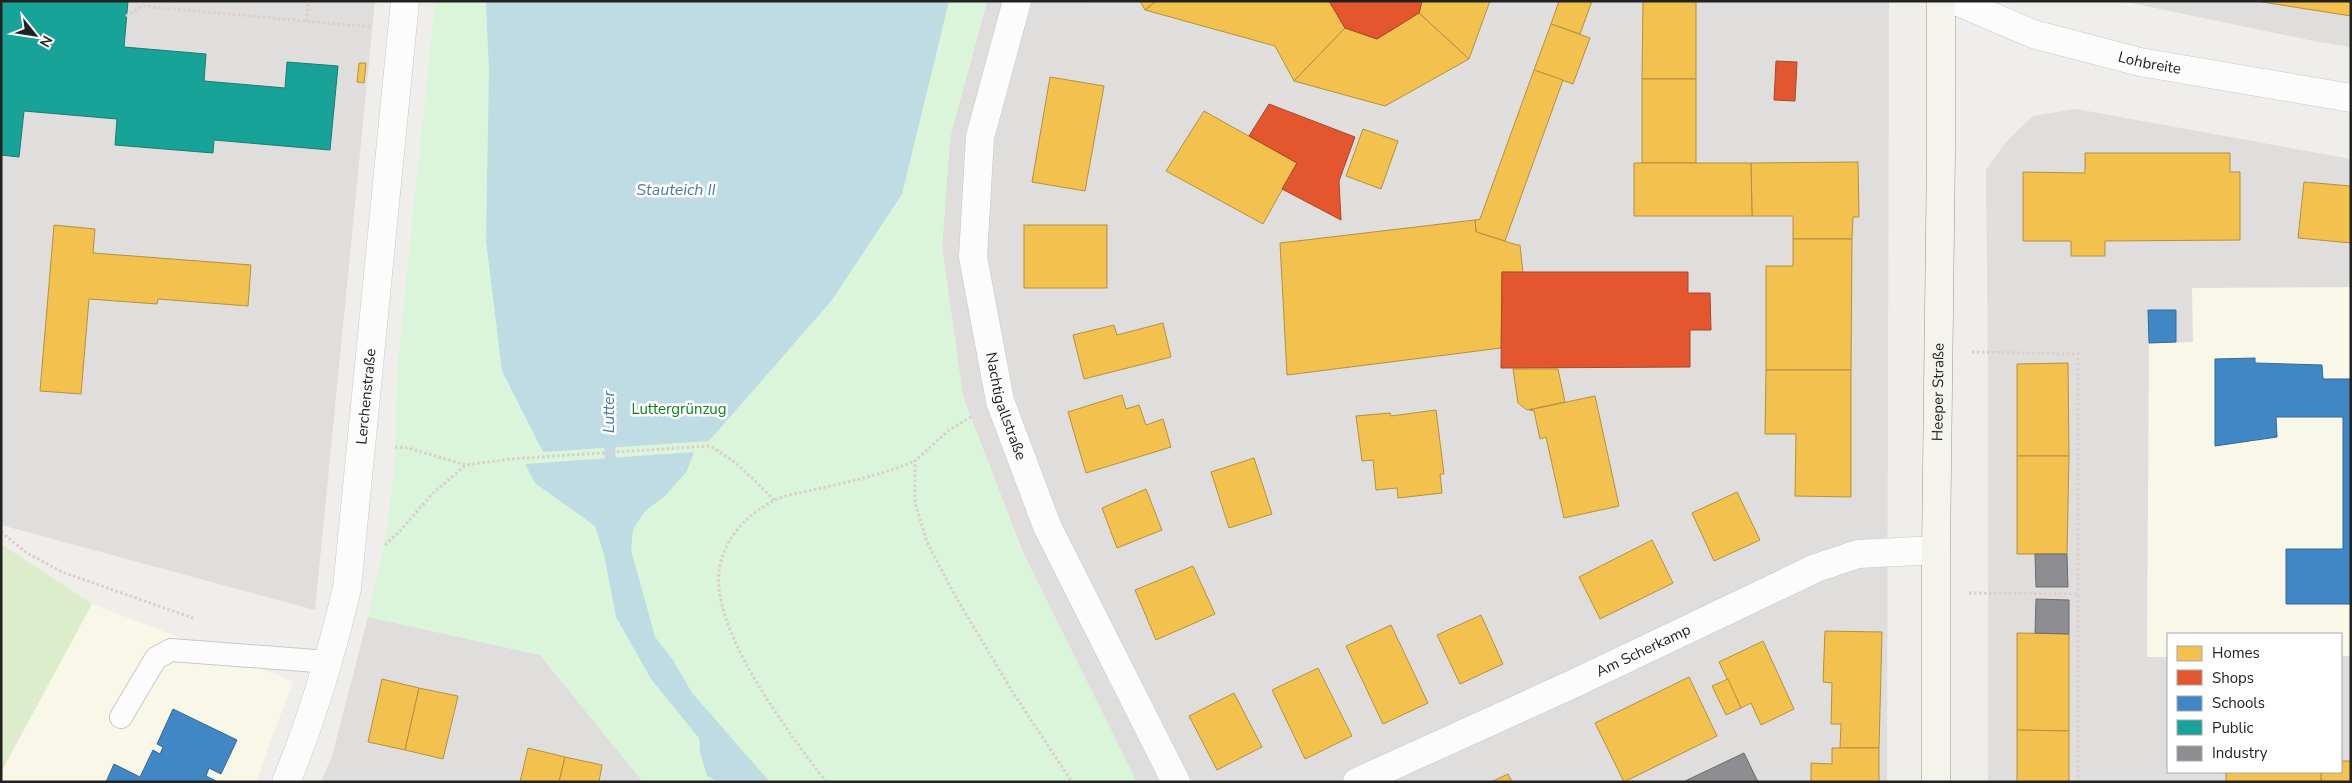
<svg xmlns="http://www.w3.org/2000/svg" width="2352" height="783" font-family="'Nunito Sans',sans-serif">
<style>
.residential{fill:#dfdedc;fill-rule:evenodd}
.education{fill:#f8f7e8}
.grass{fill:#ddeccb}
.park{fill:#daf5da}
.parking{fill:#e0dfde}
.water{fill:#bfdbe3}
.homes{fill:#f2c14e;stroke:#b49141}
.shops{fill:#e4572e;stroke:#aa472a}
.schools{fill:#3f88c5;stroke:#366994}
.public{fill:#17a398;stroke:#1a7c75}
.industry{fill:#8d8d92;stroke:#6d6d70}
.lines{fill:none;stroke-linecap:round;stroke-linejoin:round}
.stream{stroke:#bfdbe3;stroke-width:11}
.service-casing{stroke:#c9c8c7;stroke-width:24}
.minor-casing{stroke:#c9c8c7;stroke-width:29}
.secondary-casing{stroke:#999a82;stroke-width:29}
.path{stroke:#dccecd;stroke-width:3;stroke-dasharray:2.5 2.5;stroke-linecap:butt}
.service{stroke:#fdfcfc;stroke-width:22}
.minor{stroke:#fdfcfc;stroke-width:28}
.secondary{stroke:#f4f4ed;stroke-width:28}
.labels{text-anchor:middle;dominant-baseline:central;stroke-width:5;stroke-linejoin:round;paint-order:stroke}
.street-label{font-size:15px;fill:#222;stroke:#fff}
.park-label{font-size:15px;fill:#0c8416;stroke:#fff}
.water-label{font-size:16px;font-style:italic;fill:#4a7aab;stroke:#fff}
</style>
<rect width="100%" height="100%" fill="#f0eeeb"/>
<g class="residential">
<polygon points="1,1 375,1 315,610 1,525"/>
<polygon points="987,1 1889,1 1887,782 1137,782 1024,555 963,397 942,248 950,138"/>
<polygon points="2122,1 2351,1 2351,47 2318,42"/>
<path d="M2076 109 2351 159V782H1988V370L1986 170 2005 143 2033 116ZM2168 634H2341V772H2168Z"/>
<polygon points="368,617 540,655 643,782 321,782 332,756"/>
</g>
<g class="education">
<polygon points="2351,287 2351,656 2341,656 2341,634 2168,634 2168,657 2147,657 2149,343 2193,342 2192,288"/>
<polygon points="92,604 293,681 256,782 1,782 1,772"/>
</g>
<polygon class="grass" points="1,544 92,604 1,772"/>
<polygon class="park" points="435,1 987,1 950,138 942,248 963,397 1024,555 1137,782 643,782 540,655 368,617 385,540 394,475 398,362"/>
<g class="parking">
<polygon points="1088,1 1140,1 1145,10 1275,46 1294,81 1385,106 1469,59 1490,1 1559,1 1480,219 1404,228 1404,194 1383,189 1401,140 1292,103 1071,59"/>
<polygon points="128,356 328,374 310,581 110,543 112,522 79,519 91,381 126,384"/>
</g>
<g class="water">
<polygon points="486,1 949,1 902,194 832,300 709,441 543,452 502,371 486,240 489,71"/>
<polygon points="694,452 687,471 665,496 645,511 633,529 631,550 655,637 673,660 692,693 770,782 719,782 707,776 700,752 699,738 651,679 616,617 604,554 595,526 535,483 525,464"/>
</g>
<g class="homes">
<polygon points="1140,1 1156,1 1145,10"/>
<polygon points="1156,1 1329,1 1345,28 1294,81 1275,46 1145,10"/>
<polygon points="1422,1 1490,1 1469,59 1419,13"/>
<polygon points="1559,1 1592,1 1580,34 1551,24"/>
<polygon points="1643,1 1696,1 1696,79 1642,79"/>
<polygon points="2351,1 2351,16 2262,2 2262,1"/>
<polygon points="1419,13 1469,59 1385,106 1294,81 1345,28 1377,39"/>
<polygon points="1551,24 1590,38 1573,84 1534,70"/>
<polygon points="359,63 366,63 364,83 357,82"/>
<polygon points="1534,70 1563,80 1505,241 1476,232 1475,220 1480,219"/>
<polygon points="1050,77 1104,86 1085,191 1032,182"/>
<rect x="1642" y="79" width="54" height="84"/>
<polygon points="1204,111 1297,163 1263,224 1166,171"/>
<polygon points="1363,129 1398,141 1381,189 1346,176"/>
<polygon points="2085,153 2230,153 2230,172 2240,172 2240,240 2105,241 2105,256 2071,256 2071,241 2023,241 2023,172 2085,173"/>
<polygon points="1858,162 1859,217 1853,217 1852,239 1793,239 1793,216 1752,216 1751,163"/>
<polygon points="1634,163 1751,163 1752,216 1634,216"/>
<polygon points="2304,182 2351,186 2351,243 2298,238"/>
<polygon points="1475,220 1476,232 1517,245 1520,245 1523,273 1502,272 1501,348 1287,375 1280,243"/>
<polygon points="54,225 95,229 93,253 251,265 248,306 158,299 157,304 89,299 81,394 40,391"/>
<rect x="1024" y="225" width="83" height="63"/>
<polygon points="1793,239 1852,239 1851,370 1766,370 1766,266 1793,266"/>
<polygon points="1163,323 1171,357 1084,379 1073,335 1114,325 1117,335"/>
<polygon points="2068,363 2069,456 2017,456 2017,364"/>
<polygon points="1513,369 1558,369 1565,402 1527,410 1518,403"/>
<polygon points="1766,370 1851,370 1851,497 1795,496 1796,434 1765,434"/>
<polygon points="1122,395 1126,409 1139,405 1146,425 1163,419 1171,447 1086,473 1068,412"/>
<polygon points="1595,396 1619,506 1564,518 1546,437 1540,439 1534,411 1529,410"/>
<polygon points="1436,410 1444,474 1440,474 1442,493 1398,498 1397,488 1376,490 1373,460 1362,461 1356,416 1390,413 1391,416"/>
<polygon points="2017,456 2069,456 2067,554 2017,554"/>
<polygon points="1254,458 1272,514 1229,528 1211,472"/>
<polygon points="1146,489 1162,530 1117,548 1102,508"/>
<polygon points="1737,492 1760,540 1714,561 1692,513"/>
<polygon points="1652,540 1673,583 1600,619 1579,577"/>
<polygon points="1193,566 1215,614 1156,640 1135,590"/>
<polygon points="1481,615 1503,664 1460,684 1437,635"/>
<polygon points="1391,625 1428,703 1383,724 1346,646"/>
<polygon points="1825,631 1882,632 1879,748 1840,748 1841,724 1831,724 1832,683 1823,682"/>
<polygon points="2017,633 2069,634 2069,731 2017,730"/>
<polygon points="1763,641 1794,709 1761,725 1751,703 1741,708 1719,662"/>
<polygon points="1318,668 1352,736 1305,759 1272,690"/>
<polygon points="1689,677 1717,736 1624,782 1595,723"/>
<polygon points="382,679 419,688 405,750 368,742"/>
<polygon points="1728,679 1741,708 1726,715 1712,686"/>
<polygon points="419,688 458,696 443,759 405,750"/>
<polygon points="1234,693 1262,747 1217,770 1189,716"/>
<polygon points="2017,730 2069,731 2069,782 2017,782"/>
<polygon points="528,748 565,757 559,782 520,782"/>
<polygon points="1832,748 1879,748 1879,782 1811,782 1811,763 1832,764"/>
<polygon points="565,757 602,765 599,782 559,782"/>
<polygon points="2341,761 2351,761 2351,782 2321,782 2321,772 2341,772"/>
<rect x="2226" y="772" width="95" height="10"/>
<polygon points="1508,774 1512,782 1491,782"/>
</g>
<g class="shops">
<polygon points="1329,1 1422,1 1419,13 1377,39 1345,28"/>
<polygon points="1776,61 1797,62 1795,101 1774,100"/>
<polygon points="1269,104 1355,137 1339,181 1341,220 1282,189 1297,163 1249,136"/>
<polygon points="1502,272 1688,272 1688,293 1710,293 1711,330 1690,330 1690,367 1501,368"/>
</g>
<g class="schools">
<polygon points="2148,310 2176,310 2176,342 2149,343"/>
<polygon points="2255,358 2255,363 2322,365 2323,379 2351,379 2351,604 2286,604 2286,549 2343,549 2343,417 2276,417 2277,437 2215,446 2215,359"/>
<polygon points="173,709 237,740 221,774 209,768 206,776 218,782 106,782 114,764 140,777 153,750 160,754 163,747 157,744"/>
</g>
<polygon class="public" points="1,1 128,1 124,47 206,54 204,81 285,88 287,62 338,66 330,150 214,140 213,153 115,145 117,119 24,111 19,157 1,155"/>
<g class="industry">
<polygon points="2035,554 2067,554 2068,587 2036,587"/>
<polygon points="2036,599 2069,600 2069,634 2035,633"/>
<polygon points="1744,753 1758,782 1683,782"/>
</g>
<g class="lines">
<polyline class="stream" points="609,434 611,472"/>
<defs>
<polyline id="service" points="121,717 156,658 171,650 329,662"/>
<g id="minor">
<path id="s1" d="M1017 1 980 137 973 257 1000 401 1047 526 1176 782"/>
<path id="s2" d="M1956 1 2033 34 2140 62 2351 98"/>
<path id="s3" d="M286 782C313 717 331 656 347 588L405 1"/>
<path id="s4" d="M1357 782 1575 683 1816 568 1858 554 1936 550"/>
</g>
<g id="secondary">
<path id="s5" d="M1936 782V550L1941 151V1"/>
</g>
</defs>
<use href="#service" class="service-casing"/>
<use href="#minor" class="minor-casing"/>
<use href="#secondary" class="secondary-casing"/>
<g class="path">
<polyline points="126,16 143,6 370,27"/>
<polyline points="306,21 309,1"/>
<polyline points="1972,352 2078,354 2078,594"/>
<polyline points="971,417 949,430 915,461 915,503 927,542 954,594 1012,691 1072,782"/>
<path d="M395 447 408 448 466 465 510 459 709 446C734 458 755 481 774 500"/>
<polyline points="1,532 27,553 62,572 196,619"/>
<polyline points="385,545 398,533 434,492 466,465"/>
<polyline points="1969,593 2078,594 2078,782"/>
<path d="M826 782C790 734 707 627 720 566 726 536 747 515 773 501 784 495 801 493 813 490 847 482 882 475 915 461"/>
</g>
<use href="#service" class="service"/>
<use href="#minor" class="minor"/>
<use href="#secondary" class="secondary"/>
</g>
<g class="labels">
<g class="street-label">
<text stroke="none"><textPath href="#s2" startOffset="204">Lohbreite</textPath></text>
<text stroke="none"><textPath href="#s5" startOffset="390">Heeper Straße</textPath></text>
<text stroke="none"><textPath href="#s3" startOffset="396">Lerchenstraße</textPath></text>
<text stroke="none"><textPath href="#s1" startOffset="414">Nachtigallstraße</textPath></text>
<text stroke="none"><textPath href="#s4" startOffset="315">Am Scherkamp</textPath></text>
</g>
<g class="park-label">
<text x="679" y="409">Luttergrünzug</text>
</g>
<g class="water-label">
<text x="676" y="190">Stauteich II</text>
<text transform="translate(609 412) rotate(-90)">Lutter</text>
</g>
</g>
<rect width="2352" height="783" fill="none" stroke="#222222" stroke-width="5"/>
<rect x="2167" y="633" width="175" height="140" fill="#ffffff" stroke="#a7a7a7"/>
<rect x="2177" y="646" width="25" height="15" fill="#f2c14e" stroke="#a7a7a7"/>
<text x="2212" y="658" font-size="15" fill="#222222">Homes</text>
<rect x="2177" y="670" width="25" height="15" fill="#e4572e" stroke="#a7a7a7"/>
<text x="2212" y="683" font-size="15" fill="#222222">Shops</text>
<rect x="2177" y="696" width="25" height="15" fill="#3f88c5" stroke="#a7a7a7"/>
<text x="2212" y="708" font-size="15" fill="#222222">Schools</text>
<rect x="2177" y="720" width="25" height="15" fill="#17a398" stroke="#a7a7a7"/>
<text x="2212" y="733" font-size="15" fill="#222222">Public</text>
<rect x="2177" y="746" width="25" height="15" fill="#8d8d92" stroke="#a7a7a7"/>
<text x="2212" y="758" font-size="15" fill="#222222">Industry</text>
<g transform="translate(35 35) rotate(120)" stroke="#ffffff" stroke-width="4" paint-order="stroke">
<path d="M0-4L9 19L0 12L-9 19Z" fill="#222222"/>
<text y="-8" font-size="14" font-weight="bold" text-anchor="middle" fill="#222222">N</text>
</g>
</svg>
